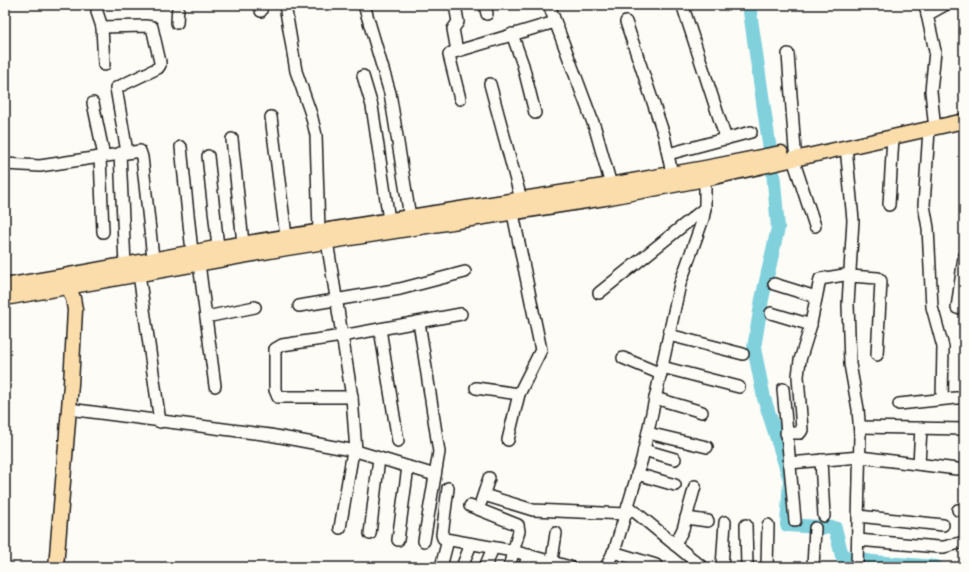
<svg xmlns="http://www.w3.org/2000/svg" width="969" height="572" font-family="Caveat,sans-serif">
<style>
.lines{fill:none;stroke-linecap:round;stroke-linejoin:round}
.river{stroke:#81d1dc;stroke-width:14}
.minor-casing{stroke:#1c1c1c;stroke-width:14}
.major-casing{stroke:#1c1c1c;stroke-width:17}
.minor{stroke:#fdfcf7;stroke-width:11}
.major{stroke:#faddab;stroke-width:14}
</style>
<rect width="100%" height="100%" fill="#fdfcf7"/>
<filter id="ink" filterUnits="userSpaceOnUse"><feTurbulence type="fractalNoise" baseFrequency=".025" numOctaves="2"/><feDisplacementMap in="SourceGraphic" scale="8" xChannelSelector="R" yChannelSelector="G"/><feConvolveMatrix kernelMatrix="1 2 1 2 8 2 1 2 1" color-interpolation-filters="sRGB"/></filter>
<g filter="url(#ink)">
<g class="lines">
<polyline class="river" points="749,5 773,171 778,228 762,299 754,348 764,398 790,480 787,525 835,528 842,556 873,562 936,567"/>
<defs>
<g id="minor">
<polyline points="98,5 97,12 102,27 104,65"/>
<polyline points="260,5 261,11"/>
<polyline points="285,5 296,71 311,114 316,135 319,231"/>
<polyline points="364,5 390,93 410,217"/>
<polyline points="455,5 458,22 453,29 457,51"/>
<polyline points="485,5 487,14"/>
<polyline points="549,5 595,128 613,192"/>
<polyline points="925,5 935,51 931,91 934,120"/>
<polyline points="684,10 726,139"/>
<polyline points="927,15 945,5"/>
<polyline points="626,22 664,135 672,174"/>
<polyline points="177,23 178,5"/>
<polyline points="102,27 145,26 152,27 160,62 160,65 158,68 116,88 127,152"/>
<polyline points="512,34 523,65 535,113"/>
<polyline points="788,54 795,150"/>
<polyline points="363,76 372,106 389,220"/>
<polyline points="490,84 521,199"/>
<polyline points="460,99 449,55 451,53 555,22"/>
<polyline points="93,103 104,156"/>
<polyline points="271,117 286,236"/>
<polyline points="929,130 924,205 928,228 932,307 943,347 942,399"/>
<polyline points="232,139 243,243"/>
<polyline points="181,147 192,252"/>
<polyline points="846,147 853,220 848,304 850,364 858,409 860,435 857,567"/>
<polyline points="120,153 125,265"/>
<polyline points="668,154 751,132"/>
<polyline points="208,156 218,247"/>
<polyline points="100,157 103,232"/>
<polyline points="793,159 815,226"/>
<polyline points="5,164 40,166 140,151 142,157 154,267"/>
<polyline points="889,205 893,137"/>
<polyline points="326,235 352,397 356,451"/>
<polyline points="198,256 215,386"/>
<polyline points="138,267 160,422"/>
<polyline points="850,276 878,278 881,281 877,355"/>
<polyline points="774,284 816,297"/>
<polyline points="599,293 705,208"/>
<polyline points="299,306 400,289 465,272"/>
<polyline points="957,308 964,257"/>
<polyline points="771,313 811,325"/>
<polyline points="206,317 255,307"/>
<polyline points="419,322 439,452 424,541"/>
<polyline points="380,329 398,441"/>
<polyline points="669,335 743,354"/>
<polyline points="623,358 661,374"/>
<polyline points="662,367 739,387"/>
<polyline points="476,388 519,394"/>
<polyline points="783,389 795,521"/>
<polyline points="352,397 278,397 275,390 275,349 282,345 342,336 461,314"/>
<polyline points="655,398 702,412"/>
<polyline points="899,404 956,398 964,398"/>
<polyline points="69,409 270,435 356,451 435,475"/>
<polyline points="860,427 964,429"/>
<polyline points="648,433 707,447"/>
<polyline points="786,433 800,433 802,430 798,376 800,360 810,328 820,279 850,274"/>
<polyline points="508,440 519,394 541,350 511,204"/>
<polyline points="644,450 675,459"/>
<polyline points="821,460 824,516"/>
<polyline points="789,463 860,457 957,469"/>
<polyline points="919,464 921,428"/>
<polyline points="637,474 675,485"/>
<polyline points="448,488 442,535 443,538 445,539 513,551 570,567"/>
<polyline points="484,495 533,510 626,514"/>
<polyline points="481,502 489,478"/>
<polyline points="470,506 518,525 519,531 509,567"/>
<polyline points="628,506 702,567"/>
<polyline points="958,510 964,511"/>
<polyline points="858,516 943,525"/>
<polyline points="686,518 708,521"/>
<polyline points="746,525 747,567"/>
<polyline points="340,528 353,451"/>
<polyline points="370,534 379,458"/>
<polyline points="398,540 408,467"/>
<polyline points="858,540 938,547 944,547 964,542"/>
<polyline points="675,545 683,529 695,486"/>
<polyline points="613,552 656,565"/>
<polyline points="441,567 448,540"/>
<polyline points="462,567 471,544"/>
<polyline points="485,567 493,548"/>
<polyline points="524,567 529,555"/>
<polyline points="551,567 556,533"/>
<polyline points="606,567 615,549 642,459 680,284 703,219 705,208 705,171"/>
<polyline points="722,567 725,522"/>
<polyline points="767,567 768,525"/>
<polyline points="813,567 815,528"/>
</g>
<g id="major">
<polyline points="5,286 64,276 216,248 610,185 705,168 781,153"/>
<polyline points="5,298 287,248 605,198 705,179 964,121"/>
<polyline points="56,567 71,384 75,310 73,298 66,281"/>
</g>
</defs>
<use href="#minor" class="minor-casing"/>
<use href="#major" class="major-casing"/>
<use href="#minor" class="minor"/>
<use href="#major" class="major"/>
</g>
</g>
<rect width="969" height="572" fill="none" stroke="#fdfcf7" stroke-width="20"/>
<rect x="10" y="10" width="949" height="552" fill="none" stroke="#1c1c1c" stroke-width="1.5" filter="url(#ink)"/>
</svg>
